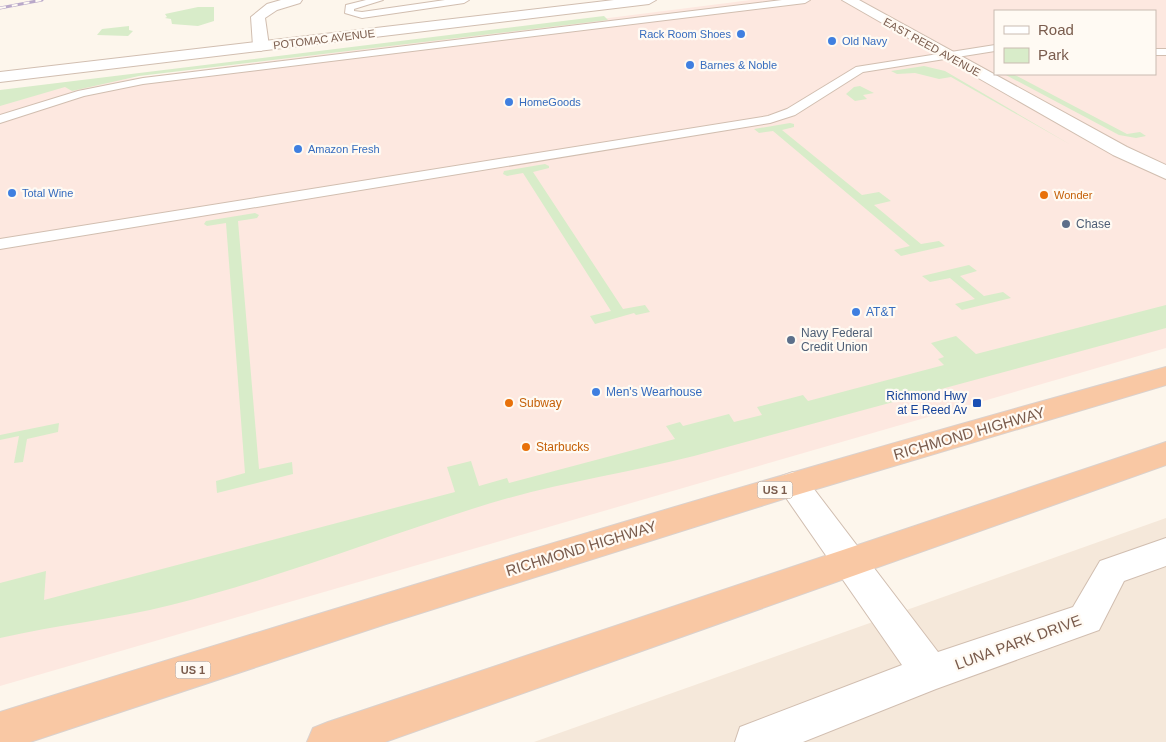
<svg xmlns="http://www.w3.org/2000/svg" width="1166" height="742" font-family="Arial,sans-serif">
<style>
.residential{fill:#f5e8da}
.commercial{fill:#fde8e0;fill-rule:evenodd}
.green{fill:#d8ecc9}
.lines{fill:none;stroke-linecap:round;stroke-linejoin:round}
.service-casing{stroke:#d1beb0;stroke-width:2}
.minor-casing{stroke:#d1beb0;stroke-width:2}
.tertiary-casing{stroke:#d1beb0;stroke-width:2}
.trunk-casing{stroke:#dad1cd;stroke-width:2}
.service{fill:#fff;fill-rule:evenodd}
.minor{fill:#fff;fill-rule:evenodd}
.tertiary{fill:#fff;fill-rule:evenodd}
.trunk{fill:#f9c8a4;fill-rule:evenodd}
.rail-casing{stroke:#b9a8c9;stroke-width:3}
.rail{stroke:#fffaf3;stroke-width:2;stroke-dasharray:6;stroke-linecap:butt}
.shop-dot{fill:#3f7fe0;stroke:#fffaf3;stroke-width:2}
.food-dot{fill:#e8710a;stroke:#fffaf3;stroke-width:2}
.service-dot{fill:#5c6f8a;stroke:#fffaf3;stroke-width:2}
.transit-dot{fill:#1a4fb4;stroke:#fffaf3;stroke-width:2}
.labels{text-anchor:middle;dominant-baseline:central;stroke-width:4.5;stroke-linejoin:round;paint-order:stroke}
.far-shop-label{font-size:11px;fill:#366cbe;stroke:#fffaf3;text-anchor:start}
.far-street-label{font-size:11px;fill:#7a5c4d;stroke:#fffaf3}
.far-food-label{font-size:11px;fill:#c56008;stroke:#fffaf3;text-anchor:start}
.shield{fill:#fffaf3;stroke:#a28b7f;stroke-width:1}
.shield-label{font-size:11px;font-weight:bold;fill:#7a5c4d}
.service-label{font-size:12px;fill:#4e5e75;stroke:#fffaf3;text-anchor:start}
.shop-label{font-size:12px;fill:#366cbe;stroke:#fffaf3;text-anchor:start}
.transit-label{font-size:12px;fill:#164399;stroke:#fffaf3;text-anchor:end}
.food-label{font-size:12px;fill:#c56008;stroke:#fffaf3;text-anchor:start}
.near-street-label{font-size:15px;fill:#7a5c4d;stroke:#fffaf3}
</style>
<rect width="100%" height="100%" fill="#fdf6ec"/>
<polygon class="residential" points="1166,518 1166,742 534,742"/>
<path class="commercial" d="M751 0H1166V348L0 686V95ZM995 11H1155V74H995Z"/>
<g class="green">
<polygon points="198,7 214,7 214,21 198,26 172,24 171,19 165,18 167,17 165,14"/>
<polygon points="604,16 608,20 139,76 72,91 65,87 0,106 0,90"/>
<polygon points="129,26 129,30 133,31 128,36 97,35 102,29"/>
<polygon points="924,66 945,71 1071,145 951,77 939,79 915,73 897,74 891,71"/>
<polygon points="1004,74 1013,74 1127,134 1140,132 1146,136 1136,138 1119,135"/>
<polygon points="860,86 874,93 863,95 867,99 855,101 846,94 854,87"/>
<polygon points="790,123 794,124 794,127 782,130 862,195 879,192 891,201 874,205 921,244 939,241 945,246 901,256 894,250 910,246 773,131 759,133 754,129"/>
<polygon points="545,164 549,166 549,168 533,172 623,309 645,305 650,312 636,315 634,313 595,324 590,316 611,311 523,173 507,176 503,174 504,171"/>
<polygon points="255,213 259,215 257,218 238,221 259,469 292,462 293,474 217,493 216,481 245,473 226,223 207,226 204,224 206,221"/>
<polygon points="969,265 977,271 960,276 984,296 1003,292 1011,298 962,310 955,304 975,299 950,278 930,282 922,276"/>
<path d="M1166 305V328L694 456C627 473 558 483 491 503 384 536 280 578 171 605 115 619 57 625 0 638V583L46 571 44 600 455 492 447 467 471 461 479 486 507 478 509 483 675 439 666 426 680 422 683 426 729 414 734 422 762 415 757 407 803 395 808 401 944 365 938 359 944 357 931 343 956 336 976 354Z"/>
<polygon points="59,423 58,432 27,439 23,462 14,463 19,436 0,440 0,435"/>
</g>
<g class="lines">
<defs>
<g id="service">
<polygon points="366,0 383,0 354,9 354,11 362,12 445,0 469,0 464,3 362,18 345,13 346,5"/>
<polygon points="782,0 810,0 805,3 143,84 84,96 0,123 0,115 78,91 143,78"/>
<polygon points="995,45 995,51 863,72 795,115 770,123 0,249 0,239 768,116 787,109 856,67"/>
<rect x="1155" y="49" width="11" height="6"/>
</g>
<g id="minor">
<polygon points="281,0 302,0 300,3 277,10 265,18 269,46 261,51 256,49 253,46 251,17 267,4"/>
<polygon points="793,472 804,476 938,652 1073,607 1100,561 1166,538 1166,566 1124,581 1099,630 936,689 803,742 735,742 740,727 902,665 782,492 777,484 782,476"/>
</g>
<g id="tertiary">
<polygon points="614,0 656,0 649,4 0,82 0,72"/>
<polygon points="842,0 859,0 1127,147 1166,165 1166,179 1113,155"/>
</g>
<g id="trunk">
<path d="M1166 367V385L793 496 386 624 30 742H0V712C387 592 775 474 1166 367Z"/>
<polygon points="1166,442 1166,465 385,742 307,742 313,728 328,722"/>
</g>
</defs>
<use href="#service" class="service-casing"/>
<use href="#minor" class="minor-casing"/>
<use href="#tertiary" class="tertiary-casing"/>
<use href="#trunk" class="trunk-casing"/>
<use href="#service" class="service"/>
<use href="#minor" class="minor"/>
<use href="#tertiary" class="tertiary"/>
<use href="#trunk" class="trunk"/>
<defs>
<polyline id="rail" points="0,8 42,0"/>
</defs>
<use href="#rail" class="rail-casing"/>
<use href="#rail" class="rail"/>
</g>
<g class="shop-dot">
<circle cx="741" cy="34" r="5"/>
<circle cx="832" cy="41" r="5"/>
<circle cx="690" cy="65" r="5"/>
<circle cx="509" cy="102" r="5"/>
<circle cx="298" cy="149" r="5"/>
<circle cx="12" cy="193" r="5"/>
<circle cx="856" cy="312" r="5"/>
<circle cx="596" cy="392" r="5"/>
</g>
<g class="food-dot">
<circle cx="1044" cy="195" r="5"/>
<circle cx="509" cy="403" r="5"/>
<circle cx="526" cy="447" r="5"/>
</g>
<g class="service-dot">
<circle cx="1066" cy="224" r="5"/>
<circle cx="791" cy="340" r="5"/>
</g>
<rect class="transit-dot" x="972" y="398" width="10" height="10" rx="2.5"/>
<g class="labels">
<g class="far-shop-label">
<text x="731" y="34" text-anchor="end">Rack Room Shoes</text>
<text x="842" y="41">Old Navy</text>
<text x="700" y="65">Barnes &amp; Noble</text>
<text x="519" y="102">HomeGoods</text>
<text x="308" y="149">Amazon Fresh</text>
<text x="22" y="193">Total Wine</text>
</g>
<g class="far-street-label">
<text transform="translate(324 39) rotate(-7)">POTOMAC AVENUE</text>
<text transform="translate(932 47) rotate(29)">EAST REED AVENUE</text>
</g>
<g class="far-food-label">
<text x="1054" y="195">Wonder</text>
</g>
<g class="shield">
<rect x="757.5" y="481.5" width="35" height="17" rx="4"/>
<rect x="175.5" y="661.5" width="35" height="17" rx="4"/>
</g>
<g class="shield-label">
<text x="775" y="490">US 1</text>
<text x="193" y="670">US 1</text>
</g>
<g class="service-label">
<text x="1076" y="224">Chase</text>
<text x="801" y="333">Navy Federal<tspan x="801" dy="14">Credit Union</tspan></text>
</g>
<g class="shop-label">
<text x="866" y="312">AT&amp;T</text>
<text x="606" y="392">Men's Wearhouse</text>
</g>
<g class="transit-label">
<text x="967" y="396">Richmond Hwy<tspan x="967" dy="14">at E Reed Av</tspan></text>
</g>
<g class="food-label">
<text x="519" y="403">Subway</text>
<text x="536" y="447">Starbucks</text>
</g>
<g class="near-street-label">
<text transform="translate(969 433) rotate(-16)">RICHMOND HIGHWAY</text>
<text transform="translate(581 548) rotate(-17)">RICHMOND HIGHWAY</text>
<text transform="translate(1018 642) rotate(-20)">LUNA PARK DRIVE</text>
</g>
</g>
<rect x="994" y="10" width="162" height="65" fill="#fffaf3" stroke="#cabbb1"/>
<rect x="1004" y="26" width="25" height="8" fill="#ffffff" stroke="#cabbb1"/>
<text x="1038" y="35" font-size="15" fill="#7a5c4d">Road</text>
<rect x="1004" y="48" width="25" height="15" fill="#d8ecc9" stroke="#cabbb1"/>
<text x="1038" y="60" font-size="15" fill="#7a5c4d">Park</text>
</svg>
